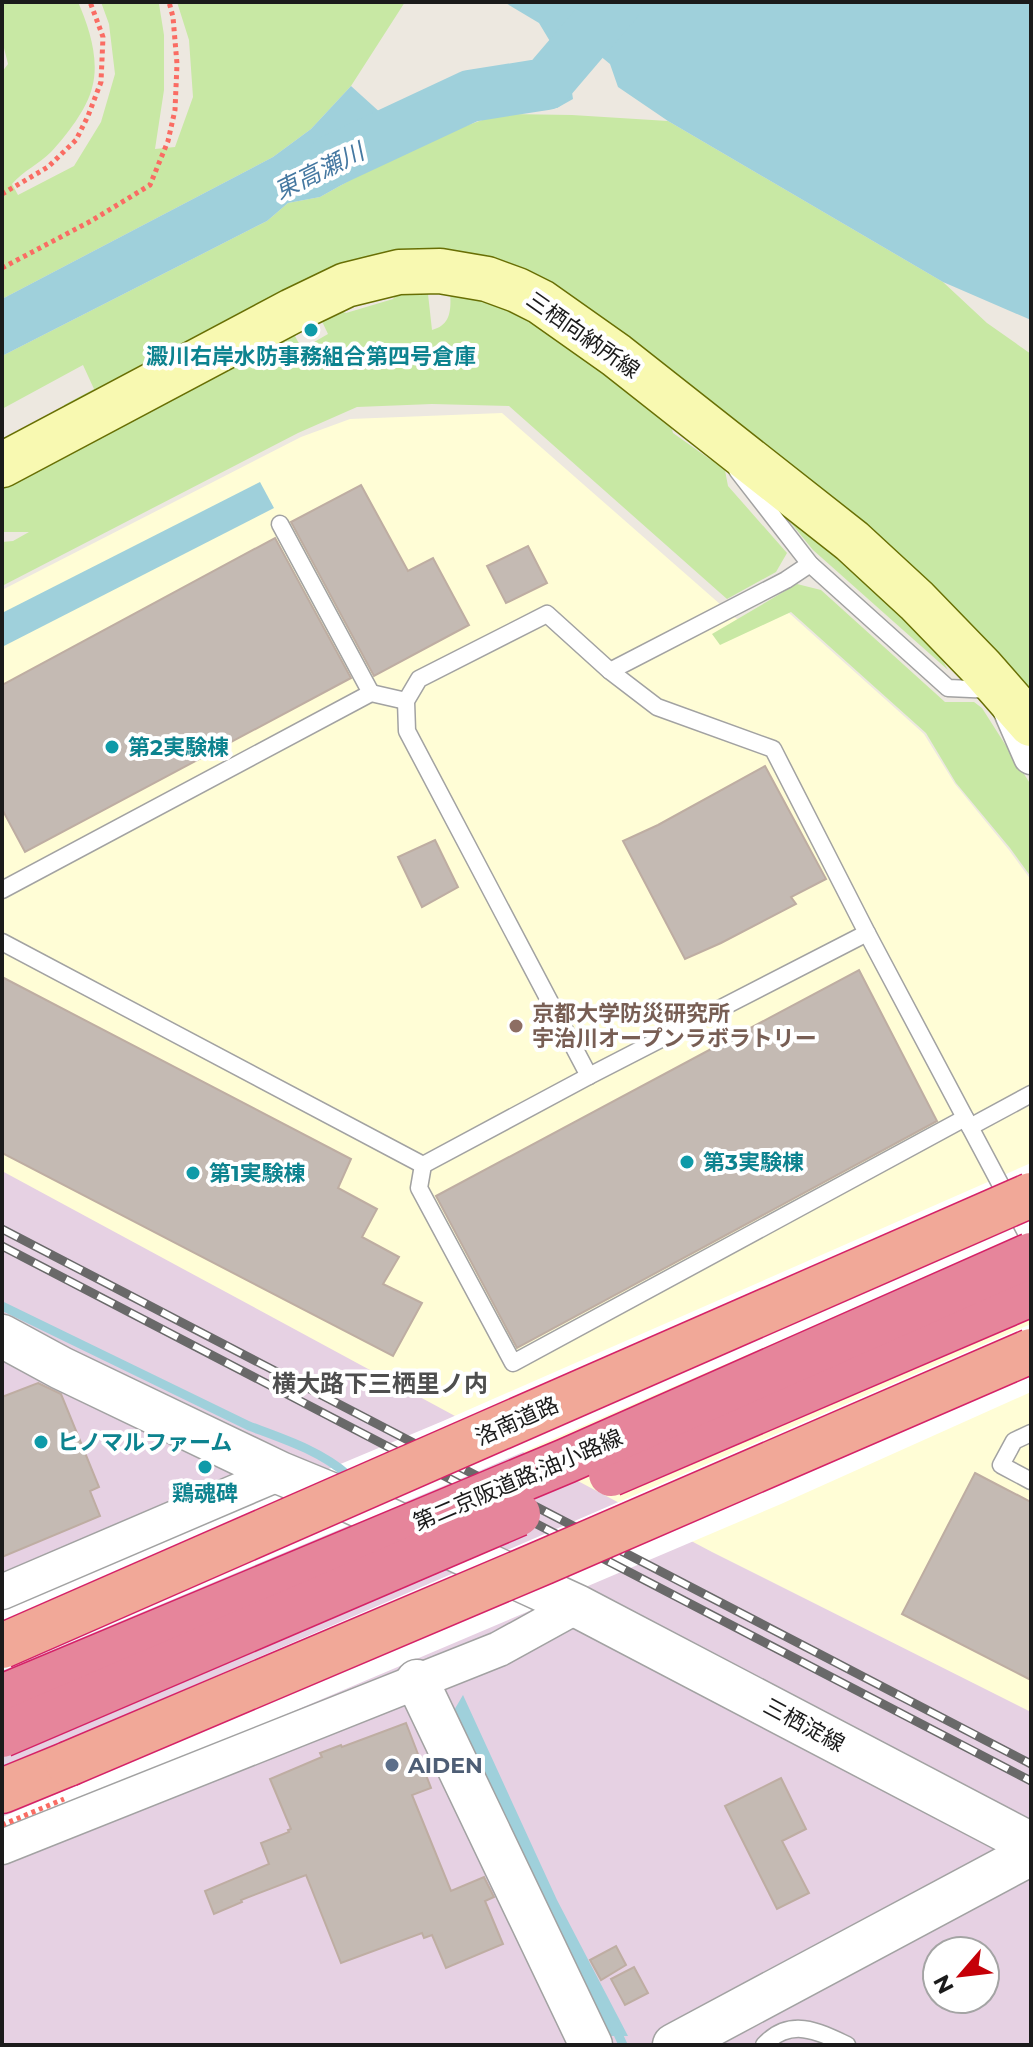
<svg xmlns="http://www.w3.org/2000/svg" width="1033" height="2047" font-family="Montserrat,'Noto Sans JP',sans-serif">
<style>
.industrial{fill:#e6d1e3;fill-rule:evenodd}
.education{fill:#fffdd6}
.grass{fill:#c8e8a4}
.water{fill:#9fd0db}
.pier{fill:#fff}
.lines{fill:none;stroke-linecap:round;stroke-linejoin:round}
.stream{stroke:#9fd0db;stroke-width:9}
.river{stroke:#9fd0db;stroke-width:52}
.building{fill:#c4bab3;stroke:#beada2;stroke-width:2}
.service-casing{stroke:#a2a2a2;stroke-width:19}
.minor-casing{stroke:#a2a2a2;stroke-width:37}
.tertiary-casing{stroke:#a2a2a2;stroke-width:45}
.secondary-casing{stroke:#686f04;stroke-width:47}
.trunk-casing{stroke:#d52267;stroke-width:47}
.path{stroke:#fa6c63;stroke-width:5;stroke-dasharray:4 4;stroke-linecap:butt}
.service{stroke:#fff;stroke-width:16}
.minor{stroke:#fff;stroke-width:34}
.tertiary{stroke:#fff;stroke-width:42}
.secondary{stroke:#f8f9b1;stroke-width:44}
.trunk{stroke:#f1a898;stroke-width:44}
.rail-casing{stroke:#696969;stroke-width:9}
.rail{stroke:#fff;stroke-width:6;stroke-dasharray:18;stroke-linecap:butt}
.trunk-bridge-casing{stroke:#d52267;stroke-width:47;stroke-linecap:butt}
.motorway-bridge-casing{stroke:#d52267;stroke-width:47;stroke-linecap:butt}
.path-bridge{stroke:#fa6c63;stroke-width:5;stroke-dasharray:4 4;stroke-linecap:butt}
.trunk-bridge{stroke:#f1a898;stroke-width:44}
.motorway-bridge{stroke:#e6859b;stroke-width:44}
.culture-dot{fill:#0f9aa8;stroke:#fff;stroke-width:3}
.education-dot{fill:#8d6e63;stroke:#fff;stroke-width:3}
.service-dot{fill:#5c6f8a;stroke:#fff;stroke-width:3}
.labels{text-anchor:middle;dominant-baseline:central;stroke-width:8;stroke-linejoin:round;paint-order:stroke}
.street-label{font-size:22px;fill:#1b1b1b;stroke:#fff}
.culture-label{font-size:22px;font-weight:bold;fill:#0d838f;stroke:#fff;text-anchor:start}
.education-label{font-size:22px;font-weight:bold;fill:#785e54;stroke:#fff;text-anchor:start}
.service-label{font-size:22px;font-weight:bold;fill:#4e5e75;stroke:#fff;text-anchor:start}
.water-label{font-size:24px;font-style:italic;fill:#4578a1;stroke:#fff}
.neighbourhood-label{font-size:24px;font-weight:bold;fill:#4e4e4e;stroke:#fff}
</style>
<rect width="100%" height="100%" fill="#ede8e0"/>
<path class="industrial" d="M2 638 1031 1129V2045H2ZM937 1951H985V1999H937Z"/>
<polygon class="education" points="502,413 745,626 789,613 924,734 955,784 1009,850 1031,880 1031,1712 712,1552 455,1416 2,1171 2,590 301,437 350,419"/>
<g class="grass">
<path d="M2 2H78C89 27 100 60 92 88 87 109 66 136 51 152 39 164 23 171 12 184L18 195 74 166 101 122 115 74 109 24 101 2H158L159 4 164 35V90L155 149 175 147 193 97 189 40 177 2H405L351 86 311 129 273 157 2 299V72L8 64 2 40Z"/>
<polygon points="499,114 572,115 668,121 943,282 987,323 1031,354 1031,711 621,347 418,263 70,418 64,405 94,389 83,365 2,409 2,356 267,221 288,203 320,197 415,144"/>
<path d="M450 283 528 308 666 408 673 433 711 460H723L728 486 787 553 776 572 727 599 509 406 432 404 357 407 298 433 2 586V542L13 541 29 532H2V474L289 325 302 349 328 334 317 311 329 306 346 313 393 299 402 286 427 285 432 330C455 324 450 303 450 283Z"/>
<polygon points="742,463 843,547 940,656 948,670 813,550"/>
<polygon points="797,584 821,590 945,702 974,702 982,708 1031,785 1031,877 1010,848 956,783 926,733 791,612 720,645 712,634"/>
</g>
<g class="water">
<polygon points="504,2 1031,2 1031,320 943,282 668,121 618,87 610,64 599,55 588,68 581,68 570,79 573,99 557,108 536,95 532,70 551,43 539,23"/>
<polygon points="351,86 415,144 320,197 288,203 267,221 2,356 2,299 273,157 311,129"/>
<polygon points="260,482 274,508 2,647 2,613"/>
<polygon points="463,1695 557,1900 628,2036 609,2036 453,1712"/>
</g>
<g class="pier">
<polygon points="1031,1163 1031,1232 479,1471 2,1671 2,1606 443,1421"/>
<polygon points="1031,1324 1031,1392 781,1504 2,1835 2,1817 80,1784 60,1743"/>
</g>
<g class="lines">
<g class="stream">
<path d="M2 1306 249 1426C284 1439 321 1451 349 1476"/>
<polyline points="614,2025 623,2045"/>
</g>
<polyline class="river" points="333,160 470,96 546,84 616,2"/>
</g>
<g class="building">
<polygon points="361,485 408,571 433,558 469,625 374,676 291,522"/>
<polygon points="275,538 351,678 25,852 2,809 2,685"/>
<polygon points="528,546 547,583 506,603 487,566"/>
<polygon points="765,766 826,879 791,897 796,904 721,943 685,959 623,841 658,825"/>
<polygon points="435,840 458,887 422,907 398,857"/>
<polygon points="859,970 937,1121 517,1348 436,1196"/>
<polygon points="2,977 351,1159 338,1188 377,1209 362,1237 399,1257 383,1284 422,1303 393,1356 2,1153"/>
<polygon points="38,1383 61,1394 99,1487 90,1491 100,1516 2,1557 2,1397"/>
<polygon points="975,1473 1031,1502 1031,1680 902,1614"/>
<polygon points="406,1723 431,1788 412,1795 451,1891 484,1877 494,1897 485,1901 503,1944 446,1968 432,1935 424,1938 422,1933 341,1963 306,1875 241,1900 242,1902 214,1914 205,1891 269,1864 261,1843 289,1832 288,1830 291,1829 270,1779 322,1757 320,1753 341,1745 342,1747"/>
<polygon points="781,1778 806,1829 782,1841 809,1893 777,1909 725,1806"/>
<polygon points="616,1946 626,1965 601,1980 590,1960"/>
<polygon points="634,1967 648,1993 625,2005 611,1979"/>
</g>
<g class="lines">
<defs>
<g id="service">
<polyline points="737,470 810,564 948,688 993,690"/>
<polyline points="280,524 371,693"/>
<polyline points="610,671 786,580 810,564"/>
<polyline points="2,890 371,693 406,701"/>
<polyline points="2,942 423,1165 589,1076 867,933"/>
<polyline points="589,1076 407,731 406,701 419,679 547,614 610,671 657,707 773,749 867,933 1031,1242"/>
<polyline points="970,1127 1031,1094"/>
<polyline points="423,1165 419,1188 513,1363 965,1118"/>
<polyline points="1031,1433 1014,1441 1001,1465 1031,1481"/>
<path d="M764 2045C790 2017 818 2031 847 2045"/>
</g>
<g id="minor">
<polyline points="1007,702 1031,757"/>
<polyline points="2,1592 280,1473"/>
<polyline points="2,1847 499,1649 577,1606"/>
</g>
<g id="tertiary">
<polyline points="2,1336 61,1368 280,1473 353,1503 577,1606 1031,1844"/>
<polyline points="417,1681 591,2045"/>
<polyline points="674,2045 1031,1854"/>
</g>
<polyline id="secondary" points="2,465 292,311 346,285 399,272 440,271 487,279 517,290 541,302 616,355 852,541 917,601 981,667 1031,724"/>
<polyline id="trunk" points="2,1791 68,1764"/>
</defs>
<use href="#service" class="service-casing"/>
<use href="#minor" class="minor-casing"/>
<use href="#tertiary" class="tertiary-casing"/>
<use href="#secondary" class="secondary-casing"/>
<use href="#trunk" class="trunk-casing"/>
<g class="path">
<polyline points="2,194 48,167 76,140 88,116 101,82 103,37 90,2"/>
<polyline points="2,268 91,221 150,185 168,141 175,110 177,64 173,17 169,2"/>
</g>
<use href="#service" class="service"/>
<use href="#minor" class="minor"/>
<use href="#tertiary" class="tertiary"/>
<use href="#secondary" class="secondary"/>
<use href="#trunk" class="trunk"/>
<defs>
<g id="rail">
<polyline points="2,1229 1031,1764"/>
<polyline points="2,1246 1031,1781"/>
</g>
</defs>
<use href="#rail" class="rail-casing"/>
<use href="#rail" class="rail"/>
<defs>
<g id="trunk-bridge">
<polyline points="2,1646 1031,1195"/>
<polyline points="68,1764 544,1562 1031,1351"/>
</g>
<g id="motorway-bridge">
<polyline points="611,1474 1031,1294"/>
<polyline points="2,1697 566,1461 1031,1255"/>
<polyline points="2,1735 518,1514"/>
</g>
</defs>
<use href="#trunk-bridge" class="trunk-bridge-casing"/>
<use href="#motorway-bridge" class="motorway-bridge-casing"/>
<polyline class="path-bridge" points="2,1825 64,1799"/>
<use href="#trunk-bridge" class="trunk-bridge"/>
<use href="#motorway-bridge" class="motorway-bridge"/>
</g>
<g class="culture-dot">
<circle cx="311" cy="330" r="8"/>
<circle cx="112" cy="747" r="8"/>
<circle cx="687" cy="1162" r="8"/>
<circle cx="193" cy="1173" r="8"/>
<circle cx="41" cy="1442" r="8"/>
<circle cx="205" cy="1467" r="8"/>
</g>
<circle class="education-dot" cx="516" cy="1026" r="8"/>
<circle class="service-dot" cx="392" cy="1765" r="8"/>
<g class="labels">
<g class="street-label">
<text transform="translate(583 335) rotate(35)">三栖向納所線</text>
<text transform="translate(517 1421) rotate(-24)">洛南道路</text>
<text transform="translate(518 1480) rotate(-23)">第二京阪道路;油小路線</text>
<text transform="translate(804 1725) rotate(28)">三栖淀線</text>
</g>
<g class="culture-label">
<text x="311" y="356" text-anchor="middle">澱川右岸水防事務組合第四号倉庫</text>
<text x="128" y="747">第2実験棟</text>
<text x="703" y="1162">第3実験棟</text>
<text x="209" y="1173">第1実験棟</text>
<text x="57" y="1442">ヒノマルファーム</text>
<text x="205" y="1493" text-anchor="middle">鶏魂碑</text>
</g>
<g class="education-label">
<text x="532" y="1013">京都大学防災研究所<tspan x="532" dy="25">宇治川オープンラボラトリー</tspan></text>
</g>
<g class="service-label">
<text x="408" y="1765">AIDEN</text>
</g>
<g class="water-label">
<text transform="translate(319 171) rotate(-26)">東高瀬川</text>
</g>
<g class="neighbourhood-label">
<text x="380" y="1383">横大路下三栖里ノ内</text>
</g>
</g>
<rect width="1033" height="2047" fill="none" stroke="#1b1b1b" stroke-width="8"/>
<g transform="translate(961 1975) rotate(242)"><circle r="38" fill="#ffffff" stroke="#a4a4a4" stroke-width="2"/>
<path d="M0-6L14 30L0 20L-14 30Z" fill="#c50008"/>
<text y="-12" font-size="22" font-weight="bold" text-anchor="middle" fill="#1b1b1b">N</text>
</g>
</svg>
